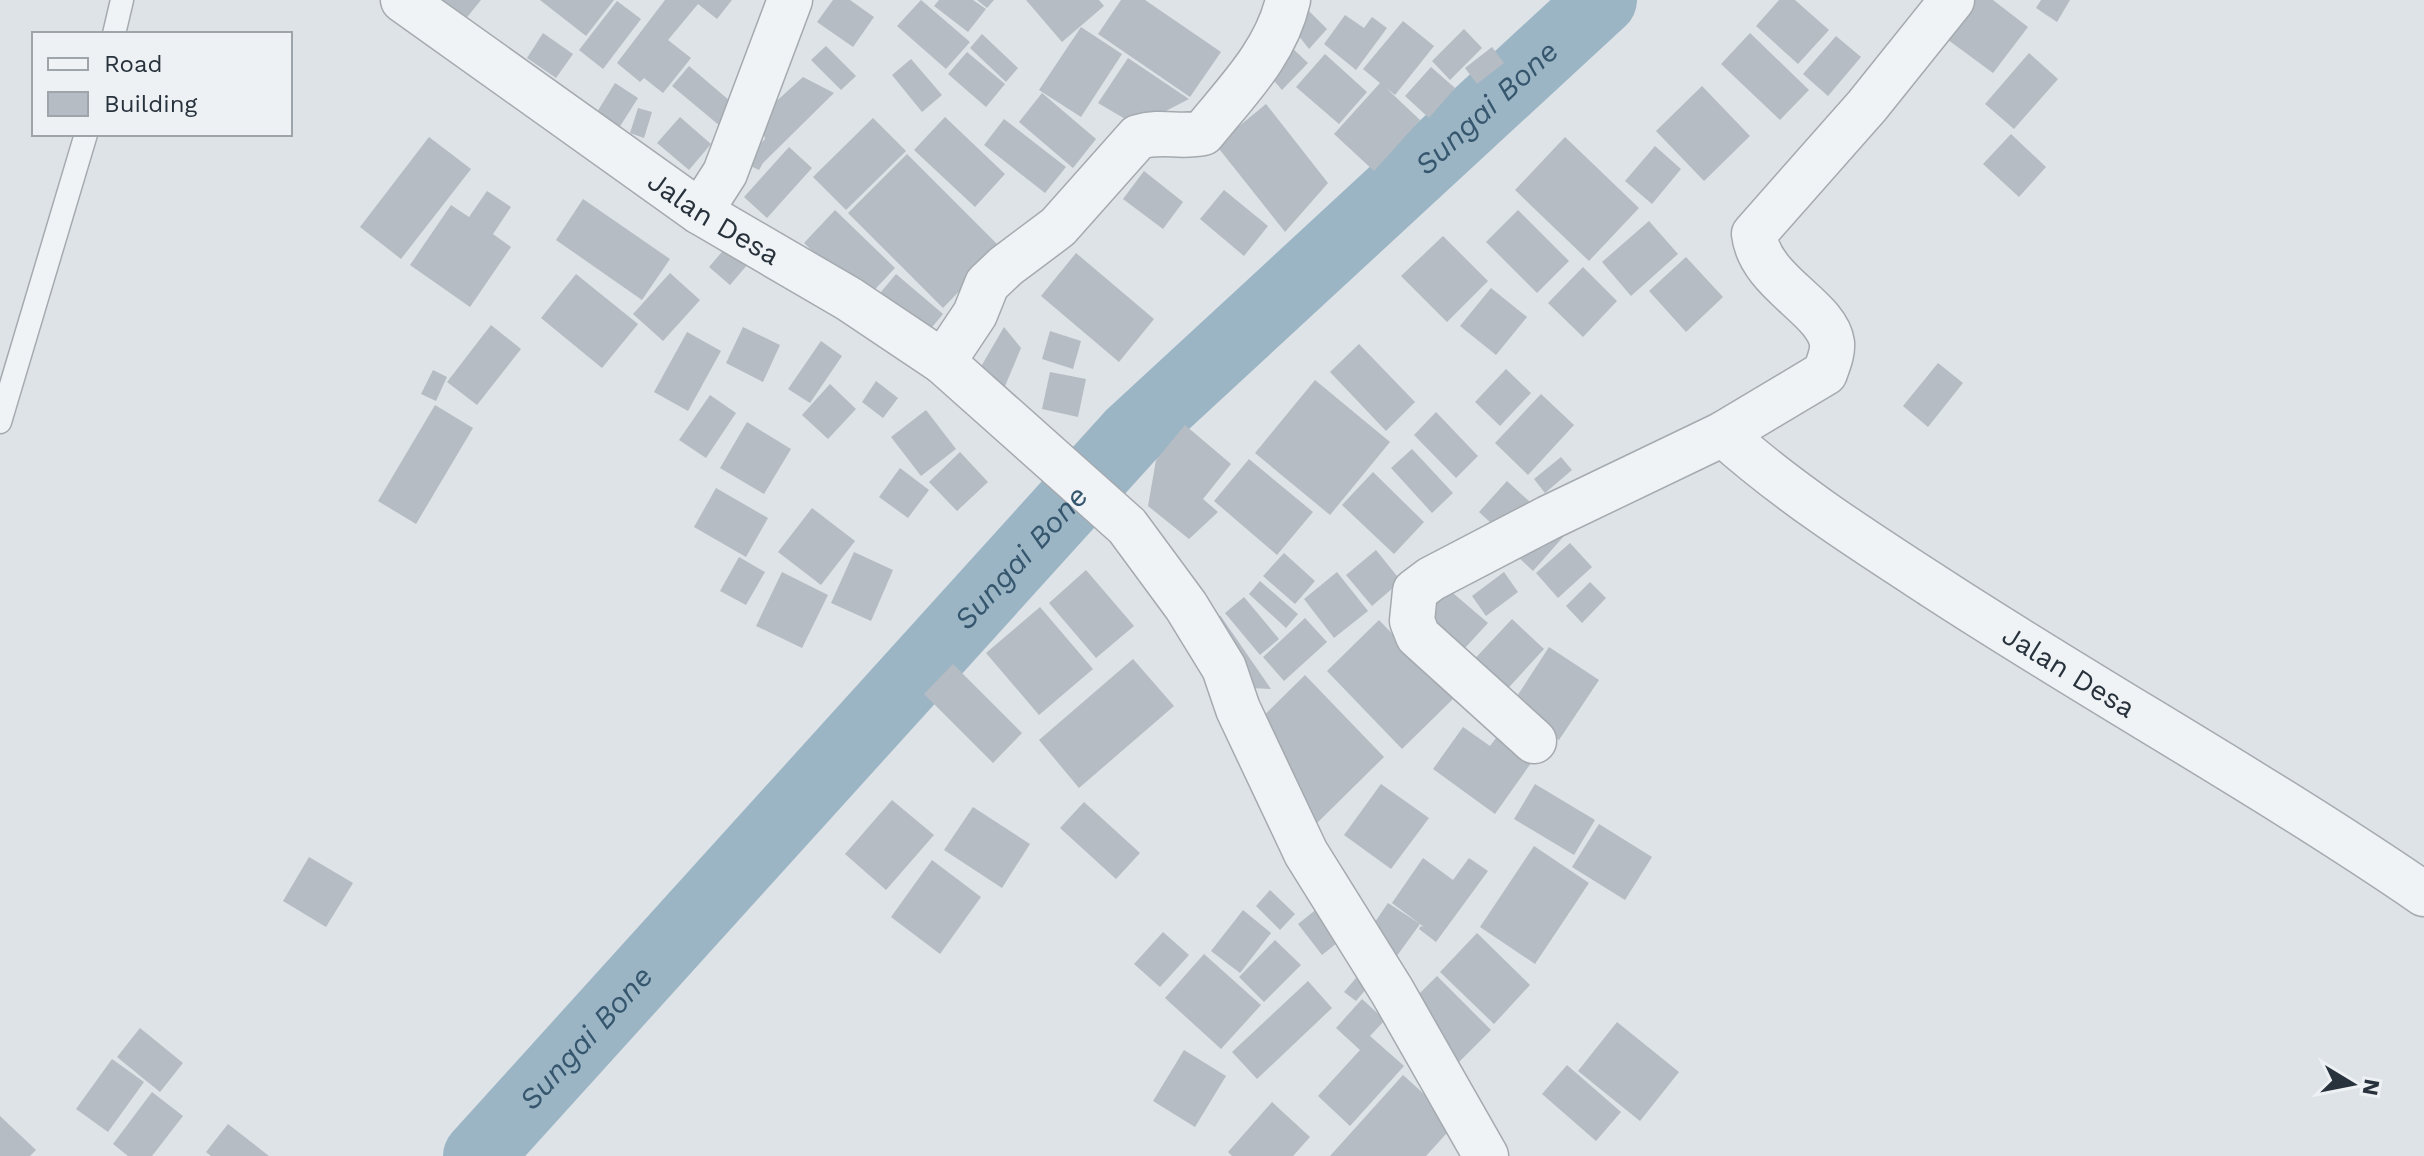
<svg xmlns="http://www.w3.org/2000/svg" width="2424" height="1156" font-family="'Work Sans',sans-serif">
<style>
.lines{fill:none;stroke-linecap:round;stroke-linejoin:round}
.river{stroke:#9bb5c5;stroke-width:70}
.building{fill:#b6bcc3}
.service-casing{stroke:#a4aab0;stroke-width:25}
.minor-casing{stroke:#a4aab0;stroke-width:47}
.service{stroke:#f0f3f5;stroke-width:22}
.minor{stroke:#f0f3f5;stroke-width:44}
.labels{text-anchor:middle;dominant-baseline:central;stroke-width:6;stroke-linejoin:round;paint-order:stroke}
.street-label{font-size:28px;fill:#28323c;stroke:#edf1f4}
.water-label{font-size:30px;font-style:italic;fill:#35566d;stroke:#edf1f4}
</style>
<rect width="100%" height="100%" fill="#dee3e7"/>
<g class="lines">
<path class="river" id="s1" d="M478 1156 1131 435 1602 0"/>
</g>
<g class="building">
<polygon points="416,0 481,0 455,32"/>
<polygon points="540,0 614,0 586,36"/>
<polygon points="665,0 732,0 717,19 698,4 668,40 691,58 663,93 644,78 640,82 617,63"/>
<polygon points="833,0 850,0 874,17 853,47 817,22"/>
<polygon points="921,0 970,42 946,69 897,26"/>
<polygon points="939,0 973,0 986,9 968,32 934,6"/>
<polygon points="977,0 994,0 987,8"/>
<polygon points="1026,0 1099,0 1104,6 1062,42"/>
<polygon points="1121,0 1145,0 1221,52 1190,97 1098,34"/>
<polygon points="1779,0 1795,0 1829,30 1798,64 1756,26"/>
<polygon points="1959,0 1993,0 2028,27 1993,73 1936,31"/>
<polygon points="2041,0 2070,0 2057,22 2036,8"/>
<polygon points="617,1 641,19 603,69 579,50"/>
<polygon points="1308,10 1327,29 1309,49 1295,31"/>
<polygon points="1345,15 1364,28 1372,17 1387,28 1356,70 1324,44"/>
<polygon points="1403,21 1434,46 1395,95 1386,88 1420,120 1374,171 1334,134 1380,83 1363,69"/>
<polygon points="1081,27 1122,54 1081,117 1039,90"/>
<polygon points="1464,29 1482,48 1450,80 1432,61"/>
<polygon points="543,33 573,54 556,78 527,58"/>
<polygon points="1750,33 1809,90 1780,120 1721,64"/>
<polygon points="982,34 1018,68 1006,82 970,48"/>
<polygon points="1836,36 1861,57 1828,96 1803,74"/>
<polygon points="1289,45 1308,63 1282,90 1268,74"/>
<polygon points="826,46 856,76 841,90 811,60"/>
<polygon points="1492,47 1504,63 1477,84 1465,68"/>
<polygon points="967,52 1005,84 986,107 948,74"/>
<polygon points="2029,53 2058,79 2014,129 1985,104"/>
<polygon points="1325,54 1367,92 1339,124 1296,87"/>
<polygon points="1128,58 1189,99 1137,126 1098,103"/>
<polygon points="911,59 942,95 922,112 892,75"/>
<polygon points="689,66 737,107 720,126 672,86"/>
<polygon points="1431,67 1455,88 1429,118 1405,96"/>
<polygon points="803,77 834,93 763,163 759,170 742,162 765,139 759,117"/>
<polygon points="615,83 638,98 612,139 605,116 589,125"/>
<polygon points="1702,86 1750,136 1704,181 1656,131"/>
<polygon points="1042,93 1096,139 1073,168 1019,122"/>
<polygon points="1266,104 1328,183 1285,232 1216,145"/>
<polygon points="638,108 652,112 644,138 630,133"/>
<polygon points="680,117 711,144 689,170 657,143"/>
<polygon points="945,117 1005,174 975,207 914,150"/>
<polygon points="873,118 906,151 846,210 813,177"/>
<polygon points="1004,119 1066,167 1045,193 984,145"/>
<polygon points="2011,134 2046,167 2019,197 1983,164"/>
<polygon points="429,137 471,169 401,259 360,227"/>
<polygon points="1565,137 1639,208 1589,261 1515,190"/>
<polygon points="1655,146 1681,169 1652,204 1625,181"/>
<polygon points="789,147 812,168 767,218 744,197"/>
<polygon points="907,154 1001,248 943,308 848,213"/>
<polygon points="1144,171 1183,202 1163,229 1123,199"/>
<polygon points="1224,190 1268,226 1244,256 1200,219"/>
<polygon points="487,191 511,207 493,234 511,247 470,307 410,265 451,205 469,217"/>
<polygon points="583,199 670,259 642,300 556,240"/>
<polygon points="835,210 895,268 864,301 804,243"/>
<polygon points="1518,210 1569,261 1537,293 1486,242"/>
<polygon points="1649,221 1678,254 1631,296 1602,262"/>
<polygon points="1443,236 1488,281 1447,322 1401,276"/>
<polygon points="727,246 748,264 730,285 709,267"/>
<polygon points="1076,253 1154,319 1119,362 1041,296"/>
<polygon points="1686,257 1723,297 1686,332 1649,291"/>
<polygon points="1583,267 1617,301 1583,337 1548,303"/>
<polygon points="670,273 700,300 663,341 633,314"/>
<polygon points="576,274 638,324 602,368 541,318"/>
<polygon points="896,274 943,314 918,344 871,304"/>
<polygon points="1491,288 1527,317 1496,355 1460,326"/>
<polygon points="491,325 521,349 477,405 447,382"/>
<polygon points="743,327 780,345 763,382 726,363"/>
<polygon points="1004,327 1021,348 1000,398 979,370"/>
<polygon points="1050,331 1081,341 1073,369 1042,359"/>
<polygon points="687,332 721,351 688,411 654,392"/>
<polygon points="821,341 842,356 810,403 788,389"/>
<polygon points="1359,344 1415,402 1386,431 1330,372"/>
<polygon points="1938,363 1963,383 1928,427 1903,406"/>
<polygon points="1506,369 1531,393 1500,426 1475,402"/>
<polygon points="433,370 447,377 436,401 421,394"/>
<polygon points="1050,372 1086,379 1078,417 1042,409"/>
<polygon points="1315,380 1390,442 1330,515 1255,453"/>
<polygon points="876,381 898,398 883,418 862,402"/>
<polygon points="830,384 856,409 828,439 802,415"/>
<polygon points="1541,394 1574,425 1528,475 1495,443"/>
<polygon points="710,395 736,413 706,458 679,440"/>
<polygon points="435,405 473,428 416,524 378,501"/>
<polygon points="926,410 956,449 921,476 891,437"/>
<polygon points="1436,412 1478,456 1456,478 1414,435"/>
<polygon points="747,422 791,449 764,494 720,468"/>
<polygon points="1185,425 1231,464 1203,499 1218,512 1189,539 1148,506 1156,460"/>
<polygon points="1412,449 1453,493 1432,513 1391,468"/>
<polygon points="960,452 988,482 957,511 929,482"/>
<polygon points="1561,457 1572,470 1545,493 1534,479"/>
<polygon points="1249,459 1313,512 1277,555 1214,501"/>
<polygon points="900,468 929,490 908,518 879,497"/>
<polygon points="1373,472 1424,522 1394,554 1342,505"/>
<polygon points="1507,481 1531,503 1503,534 1479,512"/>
<polygon points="716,488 768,518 746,557 694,527"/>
<polygon points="812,508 855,541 821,585 778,552"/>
<polygon points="1548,532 1564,536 1533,571 1517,556"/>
<polygon points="1570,543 1592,567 1558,598 1536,573"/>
<polygon points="1376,550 1401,581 1372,606 1346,575"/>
<polygon points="854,552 893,570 871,621 831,603"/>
<polygon points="1284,553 1315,581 1295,604 1263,576"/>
<polygon points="739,557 765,572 746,605 720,591"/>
<polygon points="1086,570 1134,626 1096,658 1049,603"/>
<polygon points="782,572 828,595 802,648 756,626"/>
<polygon points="1337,572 1368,611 1334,638 1304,599"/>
<polygon points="1504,572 1518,592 1486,616 1472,596"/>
<polygon points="1260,581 1298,614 1286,628 1249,594"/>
<polygon points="1590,582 1606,598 1582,623 1566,606"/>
<polygon points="1447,588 1488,623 1464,649 1424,615"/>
<polygon points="1244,597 1279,639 1260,655 1225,613"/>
<polygon points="1040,607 1093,669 1039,715 986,653"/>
<polygon points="1220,615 1271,689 1251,688 1219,628"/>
<polygon points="1305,618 1327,642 1284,681 1263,657"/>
<polygon points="1512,619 1544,649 1501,696 1468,666"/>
<polygon points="1379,620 1454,698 1402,749 1327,671"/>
<polygon points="1549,647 1599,680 1559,740 1510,707"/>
<polygon points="1133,659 1174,706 1079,788 1039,740"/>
<polygon points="953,664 1022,733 993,763 924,694"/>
<polygon points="1305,675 1384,757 1317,823 1238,741"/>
<polygon points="1463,727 1490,746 1502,730 1536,756 1495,814 1433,769"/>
<polygon points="1381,784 1429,818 1391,869 1344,835"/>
<polygon points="1535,784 1595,820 1574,855 1514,819"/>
<polygon points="892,800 934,835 886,890 845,854"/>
<polygon points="1084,802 1140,853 1116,879 1060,828"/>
<polygon points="973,807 1030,844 1002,888 944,850"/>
<polygon points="1599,824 1652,857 1625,900 1572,867"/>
<polygon points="1534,846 1589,883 1535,964 1480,927"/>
<polygon points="309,857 353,883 326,927 283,901"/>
<polygon points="1423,858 1453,880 1469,858 1488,871 1436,942 1419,929 1421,926 1424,927 1392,903"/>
<polygon points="932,860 981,897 940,954 891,917"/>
<polygon points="1270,890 1295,914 1280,930 1256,906"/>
<polygon points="1388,903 1420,924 1394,960 1364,938"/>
<polygon points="1318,908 1342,939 1322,955 1298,924"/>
<polygon points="1243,910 1271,933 1240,973 1211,951"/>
<polygon points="1163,932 1189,955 1160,987 1134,964"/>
<polygon points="1477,933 1530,985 1494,1024 1440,972"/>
<polygon points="1275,940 1301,965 1264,1002 1239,977"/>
<polygon points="1204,954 1261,1005 1221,1049 1165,998"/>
<polygon points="1361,972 1372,982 1356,1001 1344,992"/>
<polygon points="1437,976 1491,1030 1459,1062 1405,1008"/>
<polygon points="1308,981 1332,1008 1257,1079 1232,1052"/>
<polygon points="1362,999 1385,1020 1370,1036 1404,1066 1350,1126 1318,1096 1360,1050 1336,1028"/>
<polygon points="1617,1022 1679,1072 1640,1121 1578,1071"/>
<polygon points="140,1028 183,1063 160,1092 117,1057"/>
<polygon points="1184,1050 1226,1076 1195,1127 1153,1101"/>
<polygon points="112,1059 144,1082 108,1132 76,1109"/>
<polygon points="1567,1065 1621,1112 1596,1141 1542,1094"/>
<polygon points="1403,1075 1456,1123 1426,1156 1330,1156"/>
<polygon points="152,1092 183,1116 152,1156 128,1156 113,1144"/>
<polygon points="1272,1102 1310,1137 1293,1156 1232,1156 1228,1152"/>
<polygon points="0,1116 36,1150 30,1156 0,1156"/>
<polygon points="228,1124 269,1156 211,1156 206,1152"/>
</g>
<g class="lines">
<defs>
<g id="service">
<polyline points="114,34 122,0"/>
<polyline points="0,422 86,134"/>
</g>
<g id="minor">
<path id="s2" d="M403 0 700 212 849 299 943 362 1127 526 1186 606 1224 668 1238 709 1306 853 1392 991 1486 1156"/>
<polyline points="700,212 725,173 790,0"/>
<path d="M943 362 975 314 987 284 1006 266 1058 227 1138 137C1162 130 1179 138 1203 133 1236 92 1276 53 1288 0"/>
<path id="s3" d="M1723 434C1789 493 1861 539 1935 587 2096 692 2265 785 2424 894"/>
<path d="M1534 741 1418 636 1412 621 1415 591 1431 579 1548 518 1723 434 1825 373C1828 364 1833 353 1832 343 1827 307 1760 283 1754 234L1867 106 1952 0"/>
</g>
</defs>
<use href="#service" class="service-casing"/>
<use href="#minor" class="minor-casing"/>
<use href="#service" class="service"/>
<use href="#minor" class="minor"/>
</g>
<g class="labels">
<g class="street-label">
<text stroke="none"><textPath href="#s2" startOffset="380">Jalan Desa</textPath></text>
<text stroke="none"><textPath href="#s3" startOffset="420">Jalan Desa</textPath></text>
</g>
<g class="water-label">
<text stroke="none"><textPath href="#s1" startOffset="1456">Sungai Bone</textPath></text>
<text stroke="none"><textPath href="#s1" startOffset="808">Sungai Bone</textPath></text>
<text stroke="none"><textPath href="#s1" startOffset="160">Sungai Bone</textPath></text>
</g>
</g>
<rect x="32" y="32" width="260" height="104" fill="#edf1f4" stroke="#9ea5aa" stroke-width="2"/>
<rect x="48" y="58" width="40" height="12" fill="#f0f3f5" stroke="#9ea5aa" stroke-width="2"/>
<text x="104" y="72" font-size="24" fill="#28323c">Road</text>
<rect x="48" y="92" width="40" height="24" fill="#b6bcc3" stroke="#9ea5aa" stroke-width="2"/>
<text x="104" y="112" font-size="24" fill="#28323c">Building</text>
<g transform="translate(2352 1084) rotate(100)" stroke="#edf1f4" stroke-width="6" paint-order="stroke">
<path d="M0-6L14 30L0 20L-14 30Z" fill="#28323c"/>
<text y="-12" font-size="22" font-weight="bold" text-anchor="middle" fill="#28323c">N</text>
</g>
</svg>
